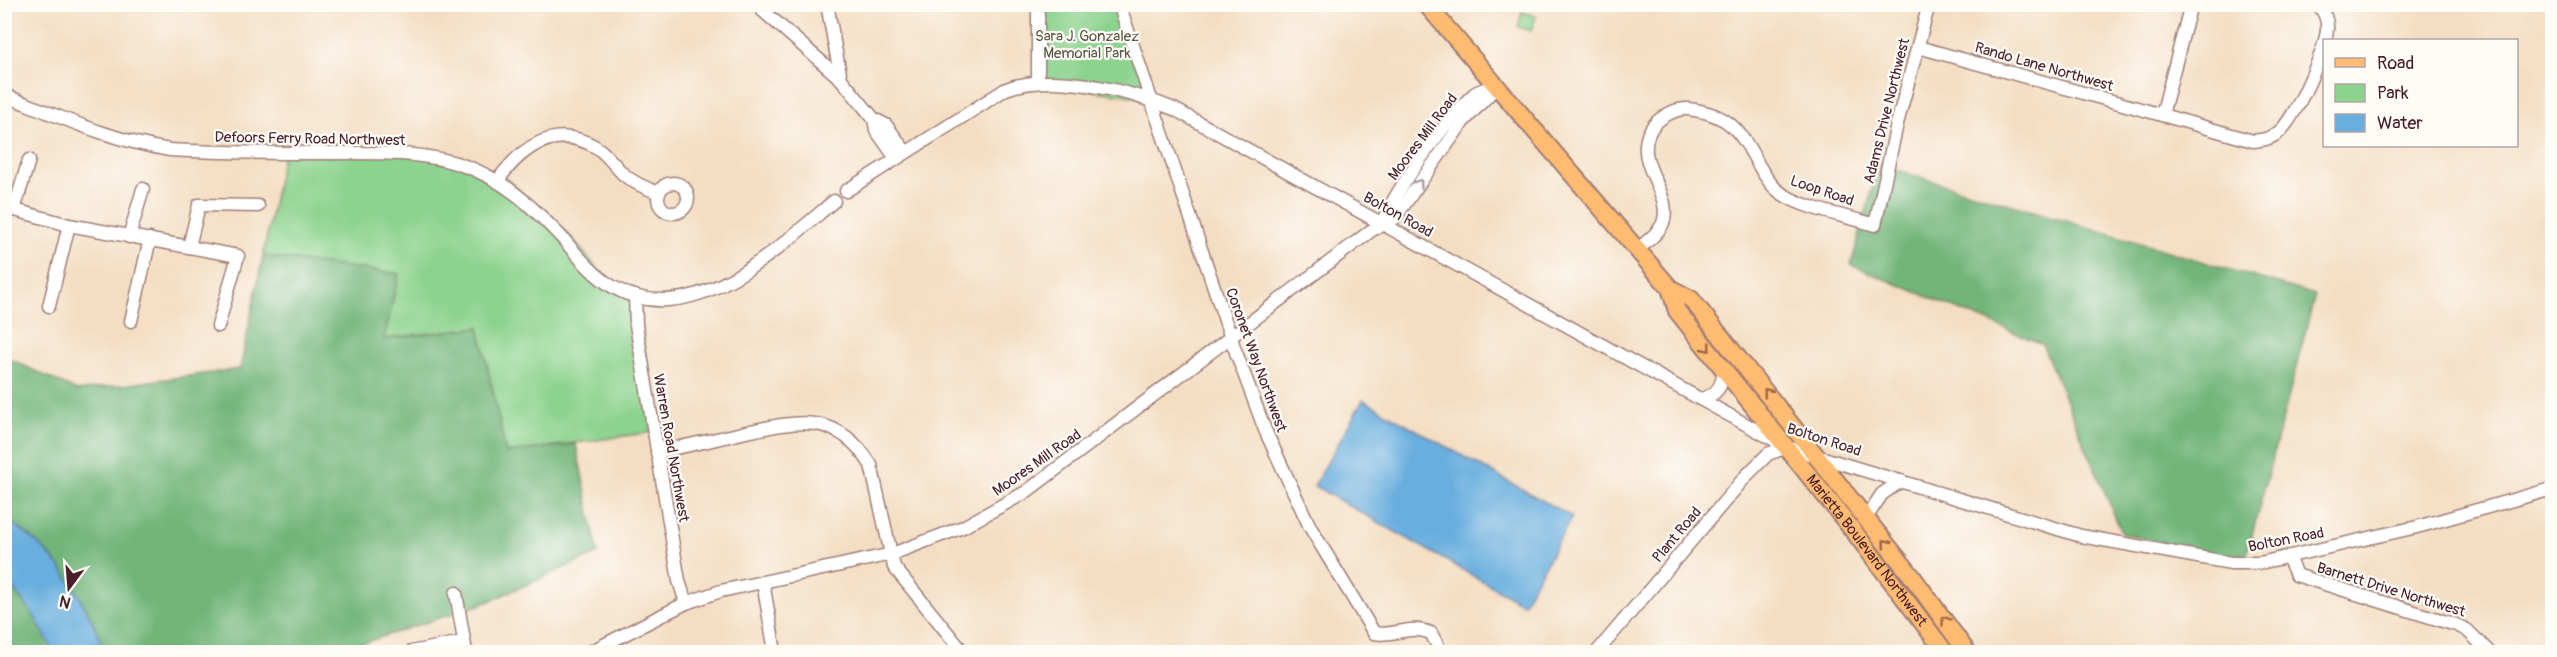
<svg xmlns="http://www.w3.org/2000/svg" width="2557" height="657" font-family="Pangolin,sans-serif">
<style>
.green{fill:#8cd38e;stroke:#6b795c;stroke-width:1.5}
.forest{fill:#71b579;stroke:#5e6a52;stroke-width:1.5}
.water{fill:#68aede;stroke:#596684;stroke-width:1.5}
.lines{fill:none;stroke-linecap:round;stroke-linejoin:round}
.minor-casing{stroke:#9f7e77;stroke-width:15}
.major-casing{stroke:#9f7e77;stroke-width:20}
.minor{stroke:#fff;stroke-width:12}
.major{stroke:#ffbb71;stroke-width:16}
.oneway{stroke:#ae9aa0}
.oneway2{stroke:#9b654a}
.labels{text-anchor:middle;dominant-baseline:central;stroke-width:4.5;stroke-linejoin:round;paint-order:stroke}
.park-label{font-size:15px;fill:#5e5549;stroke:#fdfcf7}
.street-label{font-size:15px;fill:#4a1f2b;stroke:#fdfcf7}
</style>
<rect width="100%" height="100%" fill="#fdfcf7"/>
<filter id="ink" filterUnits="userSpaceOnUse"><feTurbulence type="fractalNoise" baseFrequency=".0167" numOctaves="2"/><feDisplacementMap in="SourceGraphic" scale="12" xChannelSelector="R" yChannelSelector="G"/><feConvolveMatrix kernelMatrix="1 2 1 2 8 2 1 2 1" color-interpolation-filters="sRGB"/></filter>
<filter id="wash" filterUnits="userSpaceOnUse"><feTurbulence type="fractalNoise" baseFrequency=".008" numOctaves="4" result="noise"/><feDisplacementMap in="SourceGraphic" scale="24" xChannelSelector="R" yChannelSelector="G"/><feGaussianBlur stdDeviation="1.35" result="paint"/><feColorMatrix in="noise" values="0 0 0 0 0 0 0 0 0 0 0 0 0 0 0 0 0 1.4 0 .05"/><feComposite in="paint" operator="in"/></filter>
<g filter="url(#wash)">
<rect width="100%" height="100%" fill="#f4dec3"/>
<g class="green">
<polygon points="1039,5 1118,5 1151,99 1038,82"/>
<polygon points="1522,12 1536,16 1532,31 1518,27"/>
<polygon points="284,148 422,154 500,173 571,237 596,267 617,286 639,292 652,432 506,453 479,327 383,339 399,274 263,256"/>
</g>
<g class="forest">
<polygon points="1879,165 2315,295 2244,565 2122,533 2042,344 1851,265"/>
<polygon points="263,256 399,274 384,339 479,327 506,453 576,444 598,553 485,603 336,652 5,652 4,356 77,391 240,369"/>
</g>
<g class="water">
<polygon points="1363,400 1572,517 1523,604 1314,486"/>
<path d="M5 519C60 552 82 595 106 652H54L34 616 5 578Z"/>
</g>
</g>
<g filter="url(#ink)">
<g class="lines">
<defs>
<g id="minor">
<polyline points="762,4 762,10 841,79"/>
<polyline points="827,4 841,79 874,119 886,125 905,151"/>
<polyline points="1038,4 1038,82"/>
<path d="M1119 4 1234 347 1265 430 1310 527 1374 633C1397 637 1408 624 1431 633L1441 652"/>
<path d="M2191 4 2162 115 2253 141C2262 140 2271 139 2279 132 2296 117 2324 53 2327 30 2328 21 2324 11 2317 4"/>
<polyline points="1918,47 2162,115"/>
<path d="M4 95C58 116 113 141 170 150 223 153 276 153 329 153 372 153 417 151 459 164 504 178 533 207 564 240 579 257 593 275 613 287 692 333 778 248 834 201"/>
<polyline points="874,119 876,130 895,157"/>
<path d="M498 180C522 147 555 123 596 147 607 154 613 164 622 173 633 183 646 188 659 193"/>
<circle cx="673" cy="198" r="15"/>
<path d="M846 191 1006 89C1053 71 1129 91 1174 109L1787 447 2081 536 2231 563H2260L2417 527 2552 489"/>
<polyline points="4,207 69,225 238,256 218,326"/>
<polyline points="14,210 29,160"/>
<path d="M1382 223C1398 186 1445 122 1474 94 1479 90 1488 88 1495 86"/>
<polyline points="129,237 143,189"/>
<polyline points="189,247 199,205 258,206"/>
<path d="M1638 249C1646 242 1659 233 1663 223 1674 193 1633 164 1650 131 1656 119 1674 108 1688 109 1729 114 1739 129 1758 164 1763 173 1769 183 1777 190 1798 208 1847 216 1875 225L1897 124 1929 4"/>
<polyline points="635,296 636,325 679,581 686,603"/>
<polyline points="49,306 69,225"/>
<polyline points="131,321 150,239"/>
<path d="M1700 399C1717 396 1724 385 1723 368"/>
<path d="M657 452C685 446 714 440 742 433 796 421 837 410 871 465L894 567 963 652"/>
<polyline points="1866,518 1882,494 1901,481"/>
<polyline points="2288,557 2296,575 2456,625 2467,630 2489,652"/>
<polyline points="763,582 775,652"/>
<polyline points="456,593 466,652"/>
<polyline points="411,652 463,642"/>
<polyline points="590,652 686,603 721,591 892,554 963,527 1026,492 1372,230 1394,219 1463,122 1498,85"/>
<polyline points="1597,652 1746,476 1768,454 1787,447"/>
</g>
<g id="major">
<path id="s1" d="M1426 4 1670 288 1677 311 1855 533 1945 652"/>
<polyline points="1670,288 1691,299 1911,575 1967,652"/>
</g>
</defs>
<use href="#minor" class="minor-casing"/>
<use href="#major" class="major-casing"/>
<use href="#minor" class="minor"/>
<use href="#major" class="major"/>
</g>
<defs><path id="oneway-chevron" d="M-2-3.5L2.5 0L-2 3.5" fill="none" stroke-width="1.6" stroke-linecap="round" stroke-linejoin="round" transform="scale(1.5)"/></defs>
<use class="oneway" href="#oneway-chevron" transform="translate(1419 183) rotate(-54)"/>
<g class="oneway2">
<use href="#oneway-chevron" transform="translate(1707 348) rotate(51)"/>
<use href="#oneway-chevron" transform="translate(1767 392) rotate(-129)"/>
<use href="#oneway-chevron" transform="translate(1886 543) rotate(-128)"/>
<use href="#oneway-chevron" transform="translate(1945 620) rotate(-125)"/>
</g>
</g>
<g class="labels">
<g class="park-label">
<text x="1087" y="36">Sara J. Gonzalez<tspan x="1087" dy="17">Memorial Park</tspan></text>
</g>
<g class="street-label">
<text transform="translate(2044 67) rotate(16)">Rando Lane Northwest</text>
<text transform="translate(1887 111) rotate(-76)">Adams Drive Northwest</text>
<text transform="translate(1423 137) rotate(-53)">Moores Mill Road</text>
<text transform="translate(310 139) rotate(1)">Defoors Ferry Road Northwest</text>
<text transform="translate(1822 191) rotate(19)">Loop Road</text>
<text transform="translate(1398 215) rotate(29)">Bolton Road</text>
<text transform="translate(1256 360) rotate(70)">Coronet Way Northwest</text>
<text transform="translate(1824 440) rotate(18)">Bolton Road</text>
<text transform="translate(671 448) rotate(80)">Warren Road Northwest</text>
<text transform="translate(1037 463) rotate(-35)">Moores Mill Road</text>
<text transform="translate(1677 535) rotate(-50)">Plant Road</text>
<text transform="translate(2286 540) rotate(-11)">Bolton Road</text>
<text stroke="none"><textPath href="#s1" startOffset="704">Marietta Boulevard Northwest</textPath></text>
<text transform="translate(2391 590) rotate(17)">Barnett Drive Northwest</text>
</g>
</g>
<rect width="2557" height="657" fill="none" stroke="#fdfcf7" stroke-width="24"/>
<rect x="2323" y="39" width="195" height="108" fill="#fdfcf7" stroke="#b5a4a5" stroke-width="1.5"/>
<rect x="2335" y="58" width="30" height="9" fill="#ffbb71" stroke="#b5a4a5" stroke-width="1.5"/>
<text x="2377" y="69" font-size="18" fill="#4a1f2b">Road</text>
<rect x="2335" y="84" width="30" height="18" fill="#8cd38e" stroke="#b5a4a5" stroke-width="1.5"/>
<text x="2377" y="99" font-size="18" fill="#4a1f2b">Park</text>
<rect x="2335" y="114" width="30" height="18" fill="#68aede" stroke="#b5a4a5" stroke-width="1.5"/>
<text x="2377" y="129" font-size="18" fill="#4a1f2b">Water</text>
<g transform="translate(69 588) rotate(196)" stroke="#fdfcf7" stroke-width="4.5" paint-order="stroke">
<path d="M0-4.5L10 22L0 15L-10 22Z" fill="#4a1f2b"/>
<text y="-9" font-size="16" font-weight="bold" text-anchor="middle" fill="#4a1f2b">N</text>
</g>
</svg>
